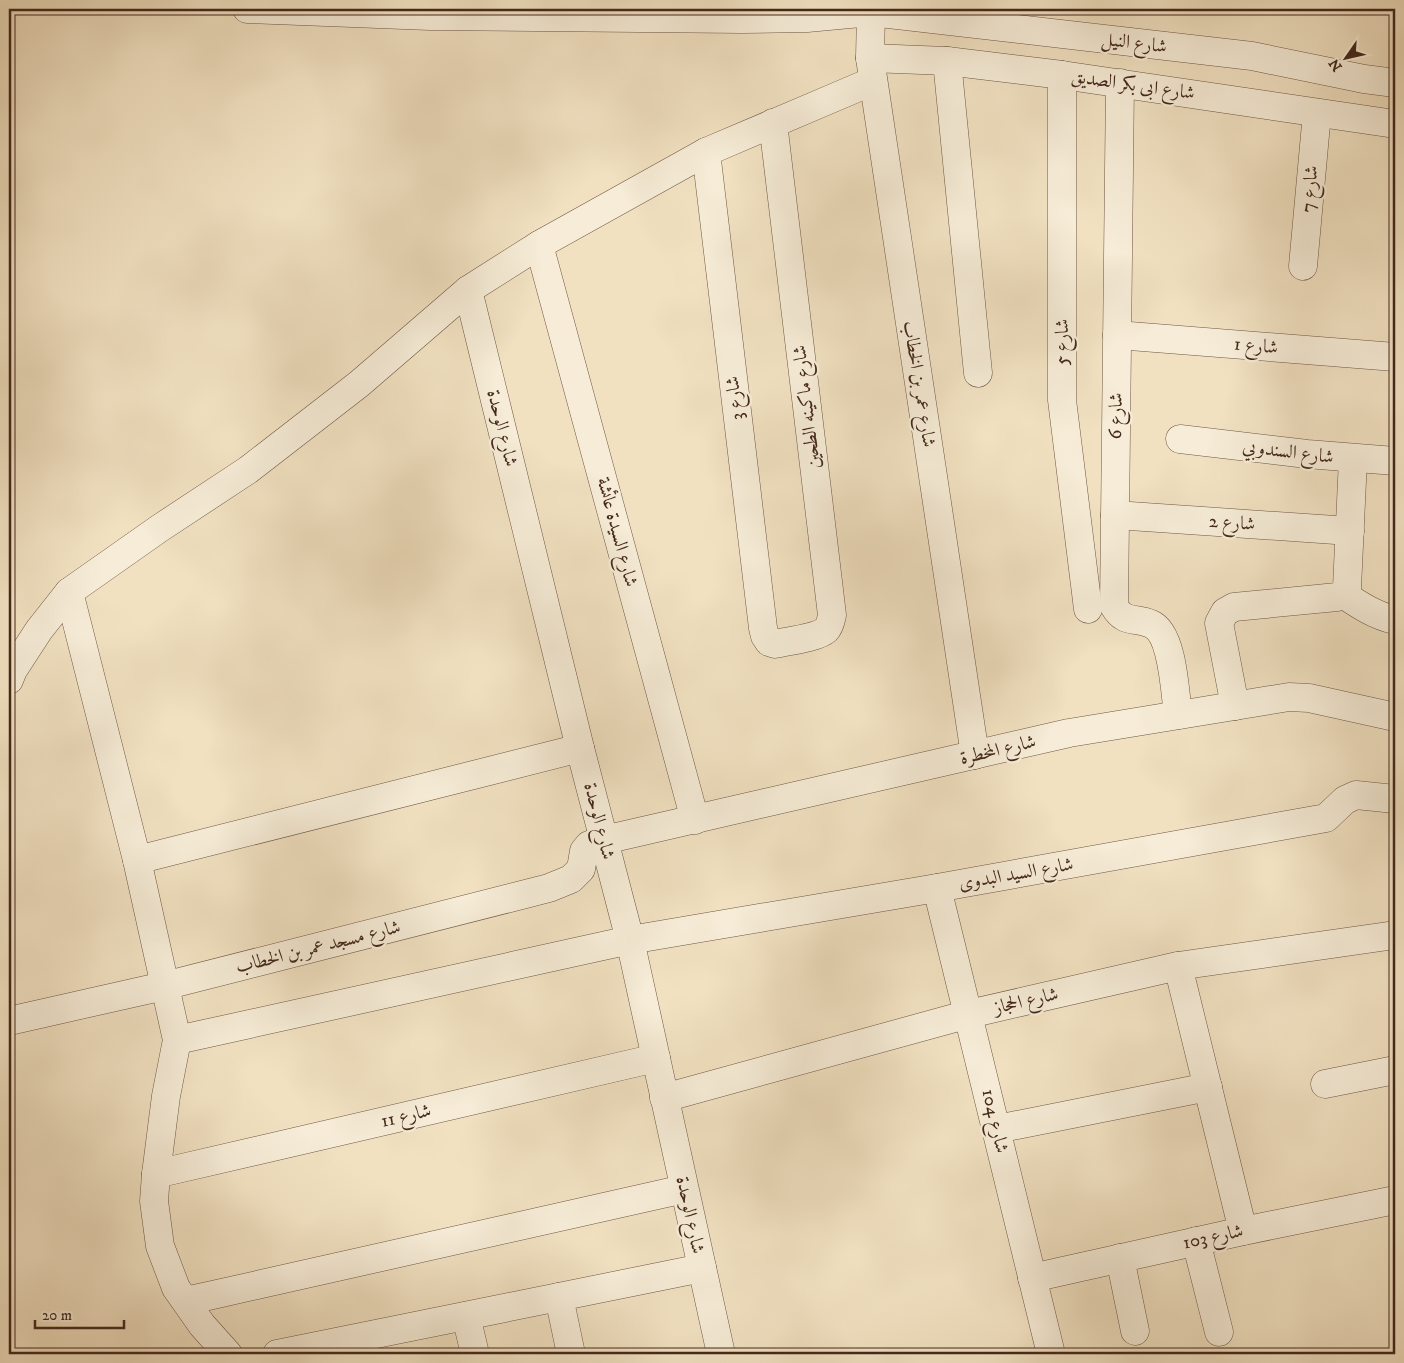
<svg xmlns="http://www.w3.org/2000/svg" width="1404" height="1363" font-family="'IM FELL DW Pica',Amiri,serif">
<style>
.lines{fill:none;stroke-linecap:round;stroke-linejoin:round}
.minor-casing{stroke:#6f5645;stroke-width:29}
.minor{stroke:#f6ecd7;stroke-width:28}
.labels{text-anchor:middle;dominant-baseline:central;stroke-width:4.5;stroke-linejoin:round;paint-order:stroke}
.street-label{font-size:19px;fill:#44281c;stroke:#f6ecd7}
</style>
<rect width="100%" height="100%" fill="#f1e1c1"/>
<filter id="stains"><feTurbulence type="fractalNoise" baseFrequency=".004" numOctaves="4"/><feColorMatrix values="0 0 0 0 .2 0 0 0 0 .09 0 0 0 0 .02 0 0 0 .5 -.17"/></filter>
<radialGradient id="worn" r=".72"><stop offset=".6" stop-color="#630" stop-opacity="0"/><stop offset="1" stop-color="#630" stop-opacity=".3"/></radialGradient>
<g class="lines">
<defs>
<g id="minor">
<polyline points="247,9 430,16 742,19 807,18 871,12 1252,56 1364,79 1395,83"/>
<polyline points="871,12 870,58 975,755"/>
<polyline points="870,58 947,61 1062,75 1395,124"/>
<polyline points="947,61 978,373"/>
<polyline points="1062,75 1062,400 1088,609"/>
<path d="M1120 83 1114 606C1124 624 1135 617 1151 624 1173 633 1175 693 1178 715"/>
<path d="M706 152 763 628 765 636 769 642 775 644C787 641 817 638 826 630 830 626 831 620 832 615L773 123"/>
<polyline points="539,245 695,820"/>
<polyline points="1303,266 1317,113"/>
<polyline points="468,290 580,748 630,940 721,1354"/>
<polyline points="1117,335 1395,357"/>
<polyline points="1180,439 1307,454 1395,461"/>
<polyline points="1115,515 1350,531"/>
<polyline points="69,592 137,860 177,1040 166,1096 156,1174 154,1201 160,1246 176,1288 202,1325 228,1354"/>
<path d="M1343 594C1359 605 1376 616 1395 620"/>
<polyline points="9,680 13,670 39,630 69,592 160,528 248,470 359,384 468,290 539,245 706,152 873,81"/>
<polyline points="1235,706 1219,623 1225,612 1234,607 1337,597 1343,594 1347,588 1353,459"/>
<polyline points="137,860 580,748"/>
<polyline points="937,888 1051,1354"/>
<polyline points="1178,966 1243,1231"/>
<polyline points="9,1021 164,986 549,888 571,879 581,869 584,851 589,845 604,840 1069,733 1289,697 1309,698 1395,717"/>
<polyline points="177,1040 630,940 937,888 1326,818 1345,800 1356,795 1395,799"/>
<polyline points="1325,1084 1395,1070"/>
<polyline points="664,1098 969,1014 1178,966 1395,935"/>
<polyline points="997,1129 1208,1087"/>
<polyline points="156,1174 656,1058"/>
<polyline points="1196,1241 1219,1332"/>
<polyline points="1120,1258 1135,1331"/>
<polyline points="1032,1278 1243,1231 1395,1200"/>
<polyline points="559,1297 571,1354"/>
<polyline points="186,1301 684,1189"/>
<polyline points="466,1316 475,1354"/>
<polyline points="277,1354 702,1268"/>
</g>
</defs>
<use href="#minor" class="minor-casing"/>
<use href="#minor" class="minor"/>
</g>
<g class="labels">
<g class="street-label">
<text transform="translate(1134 43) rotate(7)">شارع النيل</text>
<text transform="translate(1133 85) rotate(8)">شارع ابى بكر الصديق</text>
<text transform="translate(1310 189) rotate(-85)">شارع 7</text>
<text transform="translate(1062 342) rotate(-90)">شارع 5</text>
<text transform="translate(1256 346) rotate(5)">شارع 1</text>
<text transform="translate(919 384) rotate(81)">شارع عمر بن الخطاب</text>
<text transform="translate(735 398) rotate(-97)">شارع 3</text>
<text transform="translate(807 407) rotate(-97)">شارع ماكينه الطحين</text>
<text transform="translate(1116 416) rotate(-89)">شارع 6</text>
<text transform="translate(502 428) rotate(76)">شارع الوحدة</text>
<text transform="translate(1288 452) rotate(7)">شارع السندوبي</text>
<text transform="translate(1232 523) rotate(4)">شارع 2</text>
<text transform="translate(617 532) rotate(75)">شارع السيدة عائشة</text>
<text transform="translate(998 750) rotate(-13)">شارع المخطرة</text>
<text transform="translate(599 821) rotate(76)">شارع الوحدة</text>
<text transform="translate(1016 874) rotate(-10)">شارع السيد البدوى</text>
<text transform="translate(318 947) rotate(-14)">شارع مسجد عمر بن الخطاب</text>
<text transform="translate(1026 1001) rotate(-13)">شارع الحجاز</text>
<text transform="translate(406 1116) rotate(-13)">شارع 11</text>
<text transform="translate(995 1121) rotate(77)">شارع 104</text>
<text transform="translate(690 1215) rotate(78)">شارع الوحدة</text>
<text transform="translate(1213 1237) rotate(-12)">شارع 103</text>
</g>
</g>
<rect width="1404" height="1363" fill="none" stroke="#f1e1c1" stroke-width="30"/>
<rect x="10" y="10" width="1384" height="1343" fill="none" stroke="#44281c" stroke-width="2.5"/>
<rect x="15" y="15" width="1374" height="1333" fill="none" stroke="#44281c"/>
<g transform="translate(1346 58) rotate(236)" stroke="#f6ecd7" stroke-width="4" paint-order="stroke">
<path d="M0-4L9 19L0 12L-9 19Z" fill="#44281c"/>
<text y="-8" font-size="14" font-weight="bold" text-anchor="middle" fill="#44281c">N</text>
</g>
<path d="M35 1320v8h89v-8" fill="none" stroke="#44281c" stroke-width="2.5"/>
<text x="42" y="1320" font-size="15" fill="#44281c" stroke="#f6ecd7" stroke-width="4" paint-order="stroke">20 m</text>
<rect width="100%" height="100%" filter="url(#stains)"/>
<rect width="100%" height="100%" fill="url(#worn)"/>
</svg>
